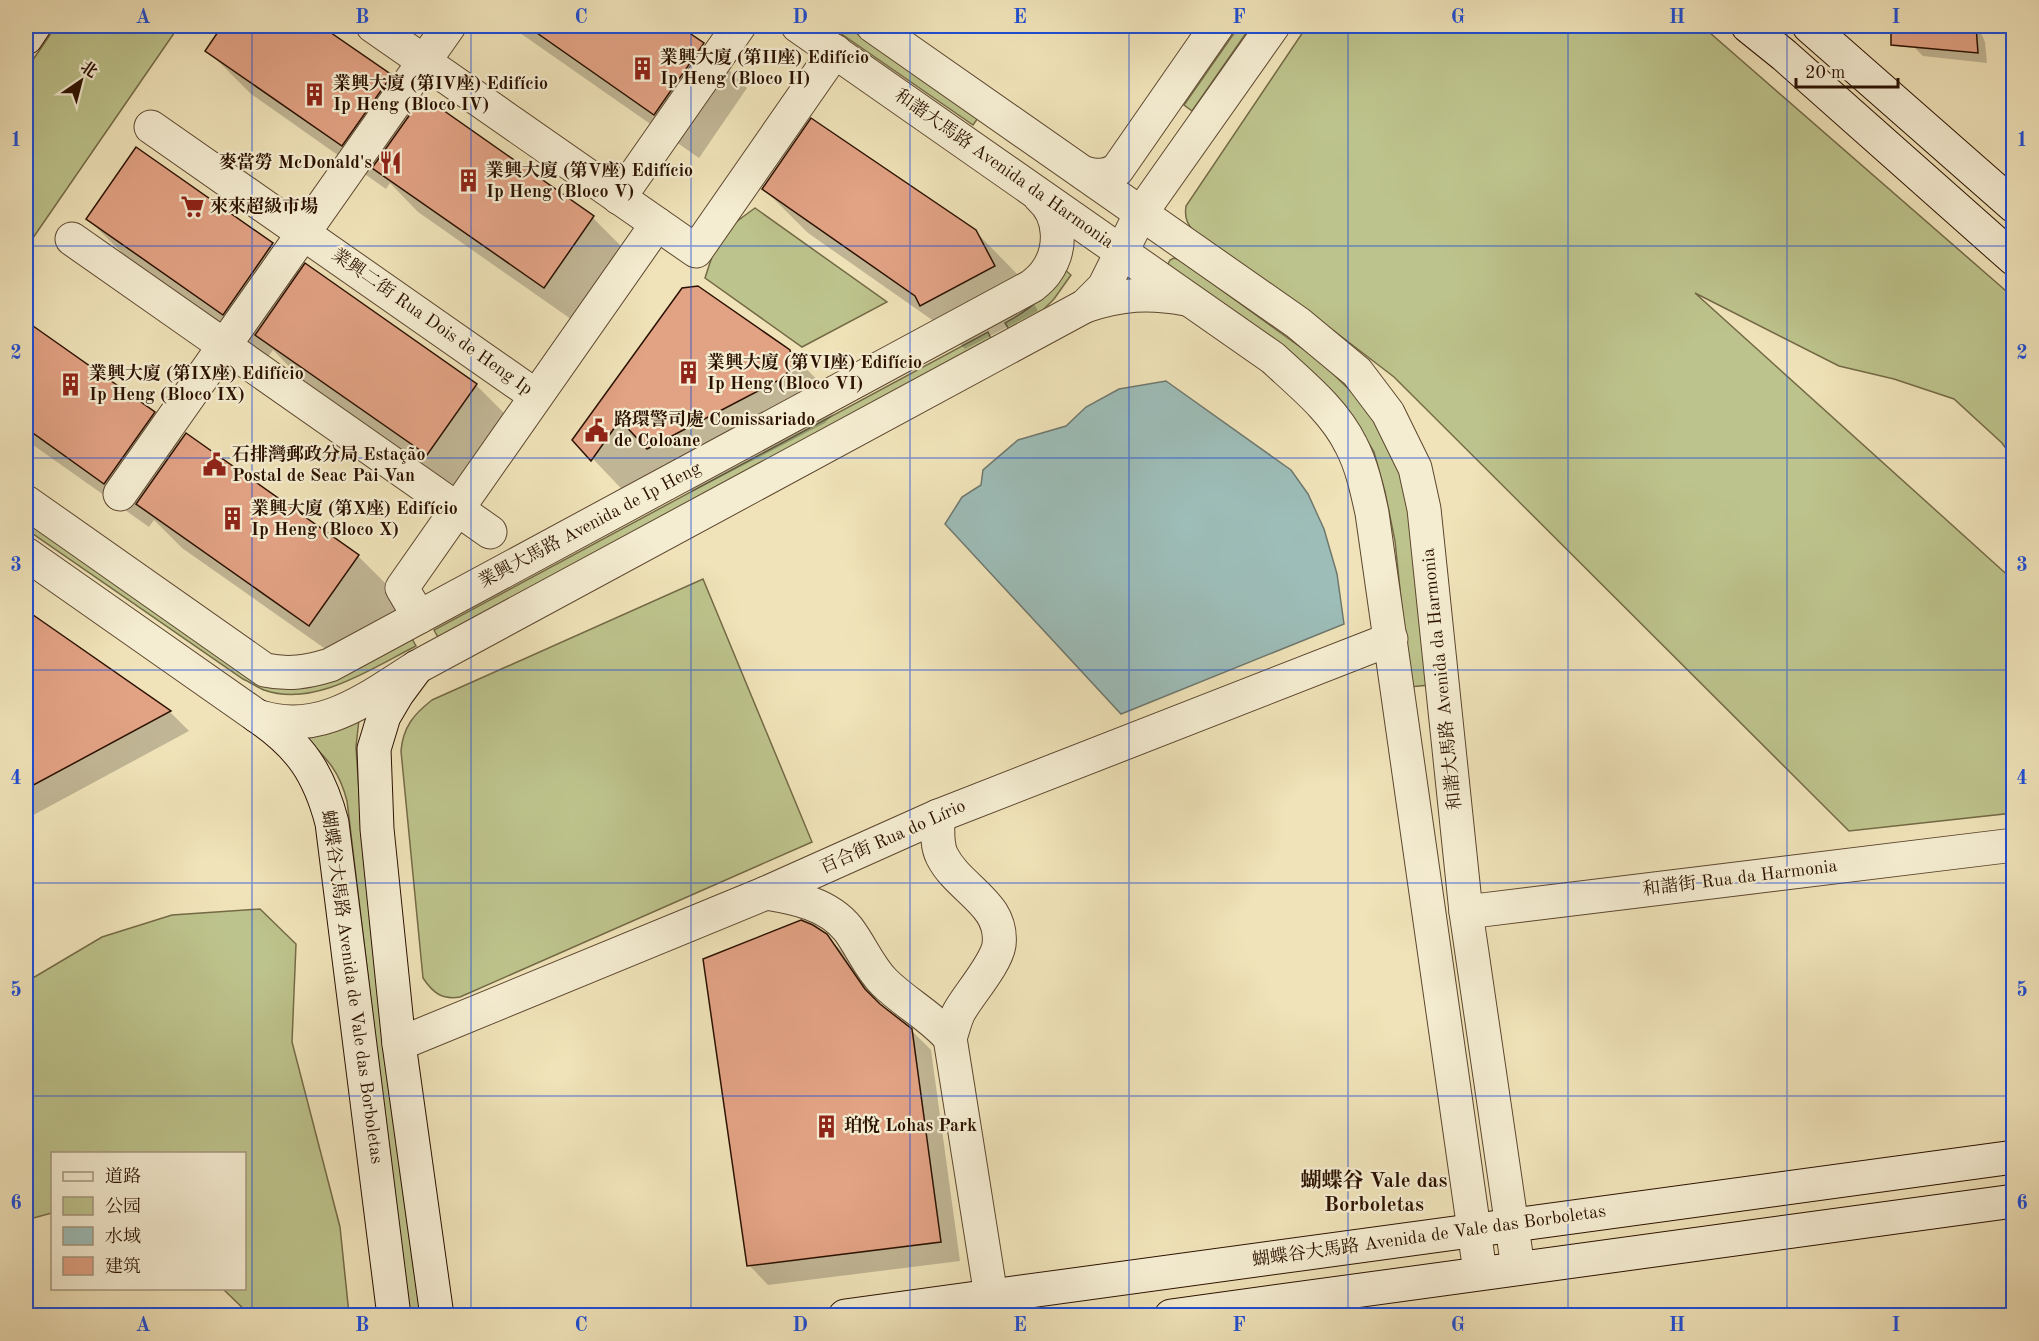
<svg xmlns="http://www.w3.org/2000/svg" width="2039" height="1341" font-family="'Old Standard TT','Noto Serif SC',serif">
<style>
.green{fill:#bdc38c;stroke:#746a46;stroke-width:1.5}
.water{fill:#9dbdb8;stroke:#6f786e;stroke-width:1.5}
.shadow{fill:#0003}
.building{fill:#e2a284;stroke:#2b1100;stroke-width:1.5}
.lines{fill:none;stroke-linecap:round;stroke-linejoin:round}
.street-casing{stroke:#5c462e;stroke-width:35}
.secondary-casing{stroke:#2b1100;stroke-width:35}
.street{stroke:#f5edd2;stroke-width:33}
.secondary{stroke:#f5edd2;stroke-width:33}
.grid{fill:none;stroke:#1d4ed8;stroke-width:1.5;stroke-opacity:0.55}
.labels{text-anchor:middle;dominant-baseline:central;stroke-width:4.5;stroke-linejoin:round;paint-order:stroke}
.poi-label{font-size:18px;font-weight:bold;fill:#2b1100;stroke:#f5edd2;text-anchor:start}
.street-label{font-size:18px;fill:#2b1100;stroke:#f5edd2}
.quarter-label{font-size:21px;font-weight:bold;fill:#2b1100;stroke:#f5edd2}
.neatline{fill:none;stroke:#1d4ed8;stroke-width:2}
.grid-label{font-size:20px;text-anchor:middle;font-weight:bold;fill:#1d4ed8}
</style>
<rect width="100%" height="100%" fill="#f0e3b9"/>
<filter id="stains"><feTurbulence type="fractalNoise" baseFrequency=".00333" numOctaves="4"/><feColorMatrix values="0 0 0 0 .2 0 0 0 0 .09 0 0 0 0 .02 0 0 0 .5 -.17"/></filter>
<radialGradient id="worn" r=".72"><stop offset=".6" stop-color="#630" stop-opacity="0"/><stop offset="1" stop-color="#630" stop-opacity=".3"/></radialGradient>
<g class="green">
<polygon points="56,26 179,26 26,248 26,70"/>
<polygon points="830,26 846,26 978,118 973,125"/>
<polygon points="1239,26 1251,26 1192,111 1184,105"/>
<path d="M1307 26H1702L2013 297V458L2002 443 1954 399 1894 379 1839 366 1695 293 2013 580V813L1849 831 1394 377 1325 324 1196 234C1188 225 1184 219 1186 206Z"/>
<path d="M755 208 887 302 802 347 705 278C718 237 720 233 755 208Z"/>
<polygon points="1174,258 1180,260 1321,362 1366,406 1390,443 1407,494 1429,685 1410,687 1395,541 1385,492 1374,452 1354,418 1327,388 1170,270 1168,264 1170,260"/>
<path d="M1064 269 1071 275 1054 299 1035 318 1010 331 1005 323C1036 306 1043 297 1064 269Z"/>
<polygon points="988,332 992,341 439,639 434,630"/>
<path d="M26 515 250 670 411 637 416 646C372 668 315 708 264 690 257 687 250 682 243 679L26 529Z"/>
<path d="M703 579 812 842 460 997C442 1000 433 993 423 978L401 751C403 727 414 714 432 700Z"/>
<path d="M359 719 356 747 360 807 423 1315H410L408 1310 347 801C339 770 327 759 305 737L325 734Z"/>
<polygon points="260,909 296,944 292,1042 340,1227 349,1314 347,1315 250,1315 223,1289 244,1288 244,1154 52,1154 52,1213 26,1220 26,982 102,937 172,915"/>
</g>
<polygon class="water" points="1166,381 1291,470 1308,494 1324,529 1337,574 1344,624 1121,714 945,524 962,497 981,485 983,470 1018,440 1066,426 1086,407 1119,389"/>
<g class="shadow">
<polygon points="224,26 318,26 391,76 419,104 593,218 637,262 588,331 418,212 390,183 386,189 251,94 207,50"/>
<polygon points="510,26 676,26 703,44 747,88 699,158"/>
<polygon points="1899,26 1978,26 1985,42 1987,63 1923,56 1898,31"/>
<polygon points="137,150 272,244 300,273 305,266 476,385 520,429 472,498 301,379 273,350 268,357 132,263 88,219"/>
<polygon points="764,189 975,231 1019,276 1038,311 965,349 945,329 808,233"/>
<polygon points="683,290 789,351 833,396 836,411 825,423 692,492 664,464 636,504 574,439"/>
<polygon points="26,323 154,413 182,441 358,556 402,600 354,669 182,548 154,520 149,527 26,440"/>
<polygon points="26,612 170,712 189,731 26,819"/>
<polygon points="826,936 847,956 882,1008 911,1030 931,1050 960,1261 768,1285 749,1265"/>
</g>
<g class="building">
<polygon points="222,26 321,26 392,75 342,146 205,51"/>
<polygon points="527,26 679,26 704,43 654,115"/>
<polygon points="1891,26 1976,26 1978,53 1891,45"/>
<polygon points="423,96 594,216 544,288 372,168"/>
<polygon points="811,118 976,230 995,266 920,306 915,296 762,189"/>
<polygon points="136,147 273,243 223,315 86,219"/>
<polygon points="305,263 477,384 427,455 255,335"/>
<polygon points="698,286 790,350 793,367 781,379 647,449 620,420 591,461 572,440 682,288"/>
<polygon points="26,321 155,412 104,484 26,428"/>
<polygon points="186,433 359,555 309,626 136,504"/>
<polygon points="26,610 171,711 26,789"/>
<polygon points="801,920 813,925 827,934 865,989 880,1004 912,1029 941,1242 747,1266 703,959"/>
</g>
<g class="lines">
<defs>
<g id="street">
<polyline points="373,26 696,251 835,51"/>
<path d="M798 26 1273 358C1301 384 1334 410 1351 445 1362 466 1367 490 1372 513L1480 1272"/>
<polyline points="873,26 1298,323 1357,372 1388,413 1415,468 1424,509 1466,912 1518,1268"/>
<polyline points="151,127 536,396"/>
<path d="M1084 173C1097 176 1104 177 1117 170L1217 26"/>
<polyline points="619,198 739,26"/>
<polyline points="72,239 490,532"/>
<path d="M1085 306C1122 294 1148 292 1186 299"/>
<polyline points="120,494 449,26"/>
<path d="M26 502 265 670C289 675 307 672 330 665L1032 286C1037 282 1042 278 1046 272 1062 250 1062 216 1040 197"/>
<path d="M26 554 257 716C320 737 366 699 417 667L1085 306 1104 287 1141 213 1273 26"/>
<polyline points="419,617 402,588 657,224"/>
<path d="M938 816C938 829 936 844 942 856 959 890 1004 903 999 945 996 964 969 994 959 1012 955 1020 953 1030 950 1038L991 1296"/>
<path d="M766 893C796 898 828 904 848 929 861 946 869 967 884 982 905 1003 931 1016 950 1038"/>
<polyline points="1466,912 2014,845"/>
<polyline points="399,1044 766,893 938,816 1391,639"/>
</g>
<g id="secondary">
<polyline points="1748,26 1784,55 2014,259"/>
<polyline points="1809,26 2014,206"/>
<polyline points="26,38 34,26"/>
<polyline points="417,667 397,694 384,716 374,749 377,829 399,1044 437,1316"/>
<path d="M257 716C300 745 319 773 332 823L394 1316"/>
<polyline points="845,1316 2014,1157"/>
<polyline points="1171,1316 2014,1201"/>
</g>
</defs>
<use href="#street" class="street-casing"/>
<use href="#secondary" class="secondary-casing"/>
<use href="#street" class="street"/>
<use href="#secondary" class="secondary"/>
</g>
<path class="grid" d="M252 26V1316M471 26V1316M691 26V1316M910 26V1316M1129 26V1316M1348 26V1316M1568 26V1316M1787 26V1316M26 246H2014M26 458H2014M26 670H2014M26 883H2014M26 1096H2014"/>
<defs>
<symbol id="building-bare" viewBox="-9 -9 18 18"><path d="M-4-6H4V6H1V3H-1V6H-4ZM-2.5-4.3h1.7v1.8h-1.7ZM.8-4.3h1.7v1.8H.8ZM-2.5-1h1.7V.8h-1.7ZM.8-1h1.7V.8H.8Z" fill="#8f2418" stroke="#f5edd2" stroke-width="2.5" paint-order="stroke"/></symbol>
<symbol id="restaurant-bare" viewBox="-9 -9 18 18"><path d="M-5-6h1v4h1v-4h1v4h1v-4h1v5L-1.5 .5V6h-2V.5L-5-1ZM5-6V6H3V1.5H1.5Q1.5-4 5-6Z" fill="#8f2418" stroke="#f5edd2" stroke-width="2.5" paint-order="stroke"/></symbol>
<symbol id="supermarket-bare" viewBox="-9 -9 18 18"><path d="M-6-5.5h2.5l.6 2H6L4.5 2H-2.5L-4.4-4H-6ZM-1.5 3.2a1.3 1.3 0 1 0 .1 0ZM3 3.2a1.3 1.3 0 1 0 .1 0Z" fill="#8f2418" stroke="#f5edd2" stroke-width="2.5" paint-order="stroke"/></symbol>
<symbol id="civic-bare" viewBox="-9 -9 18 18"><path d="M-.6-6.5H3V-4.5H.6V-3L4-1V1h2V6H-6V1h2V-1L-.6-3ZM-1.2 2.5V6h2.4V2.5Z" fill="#8f2418" stroke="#f5edd2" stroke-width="2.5" paint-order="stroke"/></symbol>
</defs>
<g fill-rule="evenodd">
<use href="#building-bare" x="626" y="52" width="33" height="33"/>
<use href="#building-bare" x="298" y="78" width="33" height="33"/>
<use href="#restaurant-bare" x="374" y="146" width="33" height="33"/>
<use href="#building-bare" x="452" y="164" width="33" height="33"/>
<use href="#supermarket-bare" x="176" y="190" width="33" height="33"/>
<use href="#building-bare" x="672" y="356" width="33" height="33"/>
<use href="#building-bare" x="54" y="368" width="33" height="33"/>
<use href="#civic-bare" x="580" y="414" width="33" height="33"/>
<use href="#civic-bare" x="198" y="448" width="33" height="33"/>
<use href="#building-bare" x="216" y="502" width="33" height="33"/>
<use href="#building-bare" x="810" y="1110" width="33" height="33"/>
</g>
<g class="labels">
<g class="poi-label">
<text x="660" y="58">業興大廈 (第II座) Edifício<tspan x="660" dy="21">Ip Heng (Bloco II)</tspan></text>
<text x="333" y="84">業興大廈 (第IV座) Edifício<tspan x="333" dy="21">Ip Heng (Bloco IV)</tspan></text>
<text x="372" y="163" text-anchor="end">麥當勞 McDonald's</text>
<text x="486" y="171">業興大廈 (第V座) Edifício<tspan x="486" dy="21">Ip Heng (Bloco V)</tspan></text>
<text x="210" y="207">來來超級市場</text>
<text x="707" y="363">業興大廈 (第VI座) Edifício<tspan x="707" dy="21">Ip Heng (Bloco VI)</tspan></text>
<text x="89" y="374">業興大廈 (第IX座) Edifício<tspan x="89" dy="21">Ip Heng (Bloco IX)</tspan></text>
<text x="614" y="420">路環警司處 Comissariado<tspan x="614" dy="21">de Coloane</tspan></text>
<text x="232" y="455">石排灣郵政分局 Estação<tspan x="232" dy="21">Postal de Seac Pai Van</tspan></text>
<text x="251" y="509">業興大廈 (第X座) Edifício<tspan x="251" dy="21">Ip Heng (Bloco X)</tspan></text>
<text x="844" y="1126">珀悅 Lohas Park</text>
</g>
<g class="street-label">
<text transform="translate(1004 169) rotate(35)">和諧大馬路 Avenida da Harmonia</text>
<text transform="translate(432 322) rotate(35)">業興二街 Rua Dois de Heng Ip</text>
<text transform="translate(590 525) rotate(-28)">業興大馬路 Avenida de Ip Heng</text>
<text transform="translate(1442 679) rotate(-96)">和諧大馬路 Avenida da Harmonia</text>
<text transform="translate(893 837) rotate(-24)">百合街 Rua do Lírio</text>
<text transform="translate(1740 878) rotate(-7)">和諧街 Rua da Harmonia</text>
<text transform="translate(352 987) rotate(82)">蝴蝶谷大馬路 Avenida de Vale das Borboletas</text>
<text transform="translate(1429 1236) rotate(-8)">蝴蝶谷大馬路 Avenida de Vale das Borboletas</text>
</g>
<g class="quarter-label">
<text x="1374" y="1181">蝴蝶谷 Vale das<tspan x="1374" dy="24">Borboletas</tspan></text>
</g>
</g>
<rect width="2039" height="1341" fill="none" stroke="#f0e3b9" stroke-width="66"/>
<rect x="51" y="1152" width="195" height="138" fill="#f5edd2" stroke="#a4957e" stroke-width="1.5"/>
<rect x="63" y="1172" width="30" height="9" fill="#f5edd2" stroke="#a4957e" stroke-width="1.5"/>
<text x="105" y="1182" font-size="18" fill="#2b1100">道路</text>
<rect x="63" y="1197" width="30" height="18" fill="#bdc38c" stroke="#a4957e" stroke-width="1.5"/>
<text x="105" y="1212" font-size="18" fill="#2b1100">公园</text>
<rect x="63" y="1227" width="30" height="18" fill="#9dbdb8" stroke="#a4957e" stroke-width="1.5"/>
<text x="105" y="1242" font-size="18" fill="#2b1100">水域</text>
<rect x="63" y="1257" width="30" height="18" fill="#e2a284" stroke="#a4957e" stroke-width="1.5"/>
<text x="105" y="1272" font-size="18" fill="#2b1100">建筑</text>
<g transform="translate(81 81) rotate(35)" stroke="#f5edd2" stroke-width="4.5" paint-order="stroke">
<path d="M0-4.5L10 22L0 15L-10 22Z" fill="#2b1100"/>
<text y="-9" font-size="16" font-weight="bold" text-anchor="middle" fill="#2b1100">北</text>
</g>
<path d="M1796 78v9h102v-9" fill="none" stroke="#2b1100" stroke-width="3"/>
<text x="1805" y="78" font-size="18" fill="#2b1100" stroke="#f5edd2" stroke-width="4.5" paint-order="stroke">20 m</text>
<rect x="33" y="33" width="1973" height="1275" class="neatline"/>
<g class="grid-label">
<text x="143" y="23">A</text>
<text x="362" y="23">B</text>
<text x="581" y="23">C</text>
<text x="800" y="23">D</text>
<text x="1020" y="23">E</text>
<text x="1239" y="23">F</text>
<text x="1458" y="23">G</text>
<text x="1677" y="23">H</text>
<text x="1896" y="23">I</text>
<text x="16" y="146">1</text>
<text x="2022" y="146">1</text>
<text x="16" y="359">2</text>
<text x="2022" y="359">2</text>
<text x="16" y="571">3</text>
<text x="2022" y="571">3</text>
<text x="16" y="784">4</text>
<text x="2022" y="784">4</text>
<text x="16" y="996">5</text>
<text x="2022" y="996">5</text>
<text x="16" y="1209">6</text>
<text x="2022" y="1209">6</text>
<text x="143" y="1331">A</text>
<text x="362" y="1331">B</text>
<text x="581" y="1331">C</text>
<text x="800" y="1331">D</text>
<text x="1020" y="1331">E</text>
<text x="1239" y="1331">F</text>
<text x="1458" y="1331">G</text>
<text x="1677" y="1331">H</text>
<text x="1896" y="1331">I</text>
</g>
<rect width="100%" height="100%" filter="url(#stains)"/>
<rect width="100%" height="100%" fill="url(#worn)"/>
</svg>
